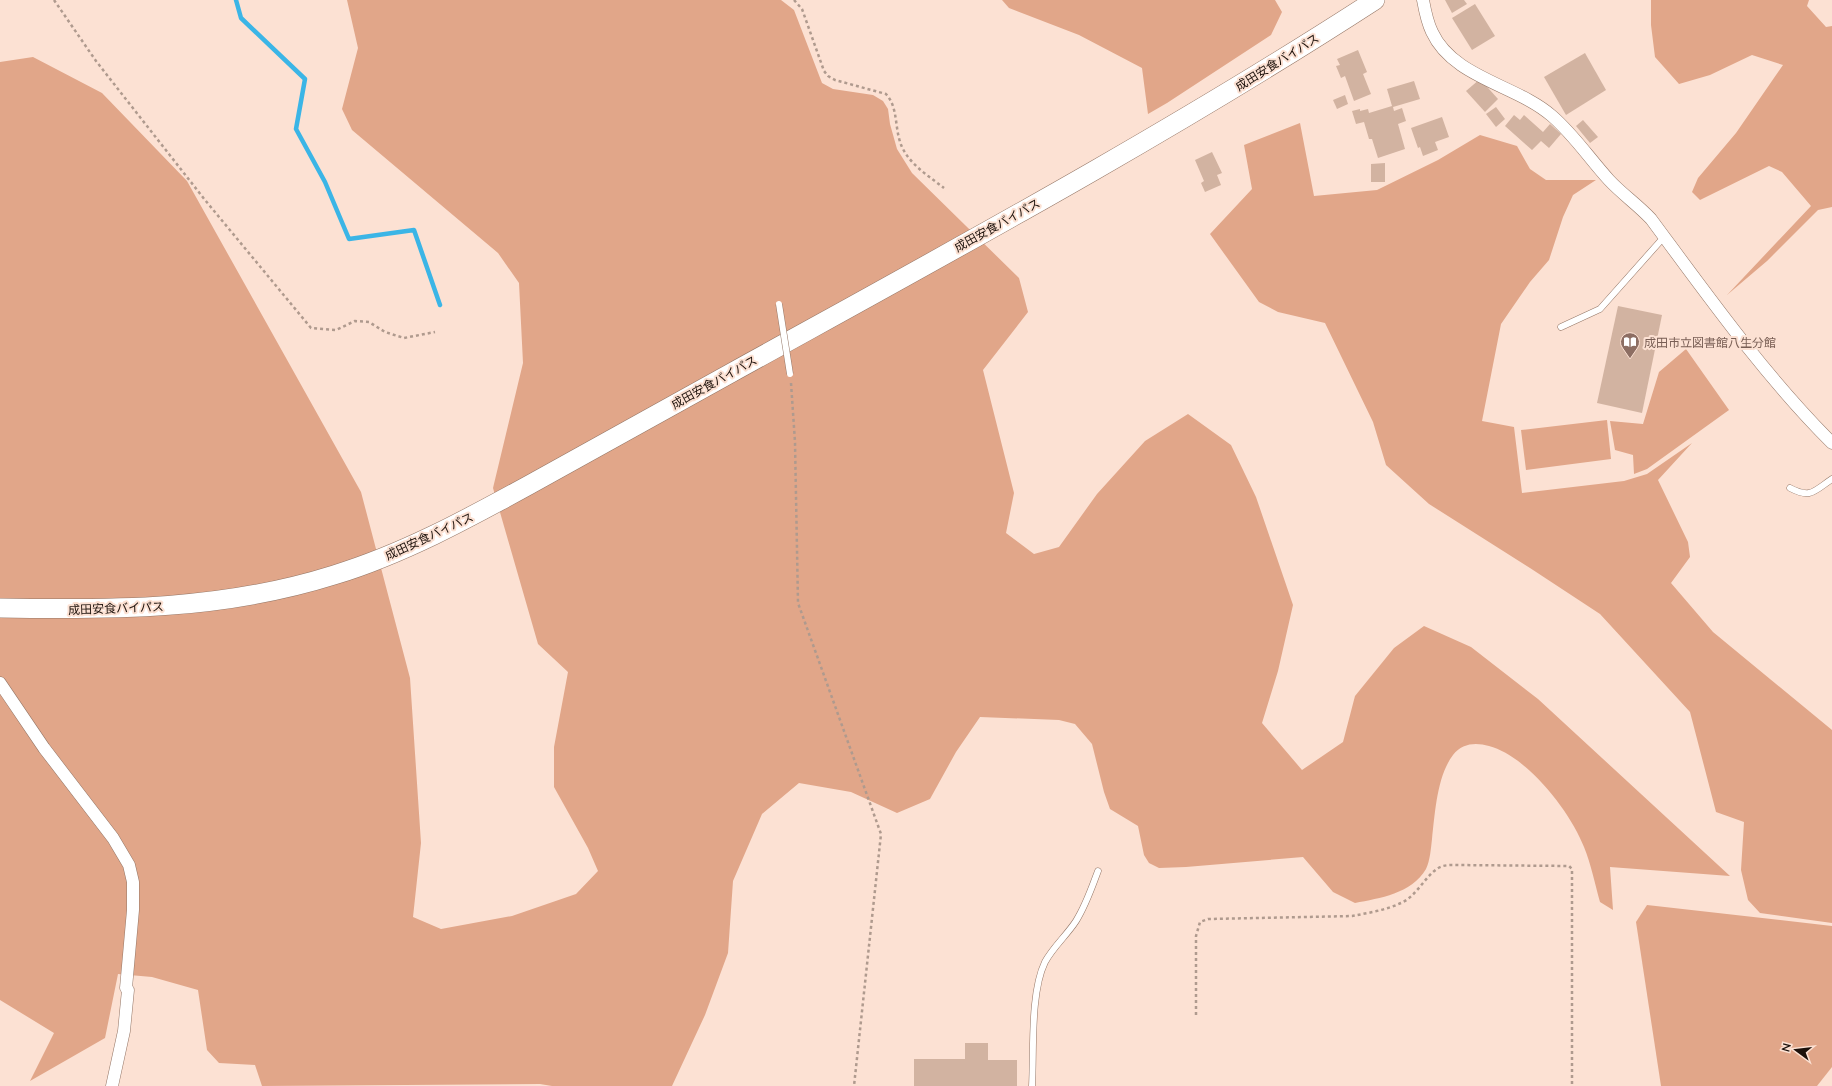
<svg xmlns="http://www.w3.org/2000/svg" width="1832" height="1086" font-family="Lato,'Noto Sans JP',sans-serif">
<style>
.green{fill:#e1a689}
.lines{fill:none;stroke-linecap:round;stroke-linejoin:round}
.stream{stroke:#3bb5e6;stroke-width:4.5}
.building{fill:#d2b3a1}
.lane-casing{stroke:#947666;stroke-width:7}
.street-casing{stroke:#947666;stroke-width:13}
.primary-casing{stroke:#947666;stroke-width:20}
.path{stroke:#af9a8e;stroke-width:2.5;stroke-dasharray:3 3;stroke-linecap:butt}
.lane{stroke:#fff;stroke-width:6}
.street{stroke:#fff;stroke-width:12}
.primary{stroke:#fff;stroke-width:19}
.lane-bridge-casing{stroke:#947666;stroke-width:7;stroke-linecap:butt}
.lane-bridge{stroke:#fff;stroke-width:6}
.labels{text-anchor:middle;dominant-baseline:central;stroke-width:4;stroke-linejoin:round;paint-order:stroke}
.street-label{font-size:12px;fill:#1c110b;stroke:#fce1d3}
.education-label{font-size:12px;fill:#785e54;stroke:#fce1d3;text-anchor:start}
</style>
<rect width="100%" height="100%" fill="#fce1d3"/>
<g class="green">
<path d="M347 0H781L794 10 822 83 833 89 873 95 883 101 888 109 890 124 897 149 912 173 1019 278 1028 312 983 370 1014 493 1006 533 1034 554 1059 547 1097 494 1145 441 1188 414 1231 445 1256 497 1293 605 1278 671 1262 723 1302 770 1343 742 1355 696 1394 648 1424 626 1471 647 1538 699 1730 876 1610 867 1613 910 1600 902C1595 884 1591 864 1584 847 1570 811 1527 756 1489 746 1476 742 1462 743 1453 755 1437 776 1435 813 1432 839 1431 848 1430 861 1426 869 1411 894 1380 898 1355 903L1333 892 1303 857 1186 867 1159 868 1149 863 1144 855 1138 826 1110 809 1104 792 1092 744 1075 724 1059 720 980 717 956 752 930 799 897 813 851 792 799 783 762 814 733 881 728 953 705 1015 672 1086H552L540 1084 262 1086 255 1065 219 1063 207 1050 198 990 152 977 118 974 105 1038 30 1081 54 1033 0 1000V62L33 57 102 93 187 181 361 492 410 678 421 843 413 917 441 929 512 916 576 894 598 871 588 848 554 787V747L568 672 538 644 493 488 523 363 519 283 498 253 352 130 342 109 358 48Z"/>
<polygon points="1002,0 1275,0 1282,12 1271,35 1167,103 1148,114 1142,68 1079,35 1009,8"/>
<polygon points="1651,0 1809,0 1807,6 1826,27 1832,26 1832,207 1818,210 1767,261 1727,295 1811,206 1782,172 1769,166 1700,200 1692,192 1698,178 1736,133 1783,65 1752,55 1710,75 1679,84 1655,57 1651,25"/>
<polygon points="1300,123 1314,196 1377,190 1438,160 1480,135 1517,146 1530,169 1546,180 1596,180 1573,195 1563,217 1549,260 1530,282 1501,324 1482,421 1514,427 1522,493 1624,481 1647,474 1692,443 1658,480 1688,542 1690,557 1671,583 1713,632 1832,730 1832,923 1760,913 1748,900 1741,870 1744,822 1716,812 1690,712 1600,614 1530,568 1429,504 1386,465 1373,422 1325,323 1278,312 1259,302 1210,234 1252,189 1244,145"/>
<polygon points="1686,349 1729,410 1647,469 1634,474 1633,455 1615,450 1610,421 1643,424 1659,372"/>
<polygon points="1607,420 1611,459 1526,470 1521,430"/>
<polygon points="1647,905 1832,926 1832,1067 1817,1086 1661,1086 1636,922"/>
</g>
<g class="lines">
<polyline class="stream" points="236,0 241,18 305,79 296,129 325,182 349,239 414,230 440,305"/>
</g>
<g class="building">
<polygon points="1445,0 1464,0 1467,4 1452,13"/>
<polygon points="1475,4 1495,36 1472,50 1452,18"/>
<polygon points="1358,50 1367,72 1363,74 1371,94 1354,101 1345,76 1341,78 1336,66 1340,65 1337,59"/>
<polygon points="1585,53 1606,90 1566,115 1544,77"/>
<polygon points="1480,79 1498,99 1485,112 1466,91"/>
<polygon points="1414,81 1420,99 1393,107 1394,111 1402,108 1406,121 1398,124 1405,149 1378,158 1372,139 1369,139 1364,122 1356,124 1352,111 1360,109 1360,111 1368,109 1369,113 1392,106 1387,89"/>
<polygon points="1345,95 1348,104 1337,109 1333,100"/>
<polygon points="1496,107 1505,119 1496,127 1486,114"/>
<polygon points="1514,115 1520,120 1524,115 1543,132 1550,124 1561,134 1549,148 1541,141 1532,150 1505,126"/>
<polygon points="1442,117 1449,137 1435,142 1438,150 1423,156 1420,147 1418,148 1411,128"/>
<polygon points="1583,120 1598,137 1590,143 1576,126"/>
<polygon points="1212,152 1222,173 1217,175 1221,185 1205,192 1201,183 1204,181 1195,160"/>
<polygon points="1385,163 1385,182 1371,182 1371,164"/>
<polygon points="1618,306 1662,315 1642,413 1597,403"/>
<polygon points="965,1043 988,1043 988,1060 1017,1060 1017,1086 914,1086 914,1059 965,1059"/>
</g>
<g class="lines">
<defs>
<g id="lane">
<polyline points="1561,327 1600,309 1664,237"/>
<path d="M1790 488C1811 499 1814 491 1832 479"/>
<path d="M1032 1086C1034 1051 1030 993 1045 962 1053 947 1067 935 1076 921 1086 905 1092 887 1098 871"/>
</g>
<g id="street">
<path d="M1423 0C1425 11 1427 22 1432 32 1453 78 1517 85 1552 116 1574 135 1589 158 1609 180 1622 194 1638 205 1651 219 1708 296 1764 375 1832 443"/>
<polyline points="0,683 44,748 113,838 129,865 133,882 133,910 126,988 128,990 124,1031 112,1086"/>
</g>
<path id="primary" d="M0 608C115 610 223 610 334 575 403 554 467 519 529 485 597 448 664 410 731 373 948 253 1167 135 1375 0"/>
</defs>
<use href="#lane" class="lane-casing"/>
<use href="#street" class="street-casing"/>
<use href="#primary" class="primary-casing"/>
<g class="path">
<polyline points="54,0 96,61 205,200 311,328 336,330 355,321 369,322 385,332 404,338 435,332"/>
<path d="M794 0 802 9 824 71 828 76 835 80 886 94C897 106 895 123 899 138 904 161 926 174 944 188"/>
<polyline points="791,383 795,442 798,603 881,834 854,1086"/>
<path d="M1196 1015V936L1200 922 1208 919 1352 916C1368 913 1386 910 1401 903 1418 896 1428 870 1443 866 1447 865 1451 865 1455 865L1569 866 1572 869V1086"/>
</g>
<use href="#lane" class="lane"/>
<use href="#street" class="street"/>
<use href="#primary" class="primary"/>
<defs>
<polyline id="lane-bridge" points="779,304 790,374"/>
</defs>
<use href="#lane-bridge" class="lane-bridge-casing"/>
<use href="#lane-bridge" class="lane-bridge"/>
</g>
<defs>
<symbol id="library-pin" viewBox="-11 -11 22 30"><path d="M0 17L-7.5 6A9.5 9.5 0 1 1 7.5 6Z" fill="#8d6e63" stroke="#fce1d3"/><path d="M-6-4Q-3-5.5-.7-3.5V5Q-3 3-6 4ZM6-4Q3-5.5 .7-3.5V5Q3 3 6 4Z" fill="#fff"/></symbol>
</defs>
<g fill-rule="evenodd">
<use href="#library-pin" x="1619" y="331" width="22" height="30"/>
</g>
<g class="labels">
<g class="street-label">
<text transform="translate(1277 62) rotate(-32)">成田安食バイパス</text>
<text transform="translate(997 225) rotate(-29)">成田安食バイパス</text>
<text transform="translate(714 382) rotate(-29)">成田安食バイパス</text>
<text transform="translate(429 536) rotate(-25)">成田安食バイパス</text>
<text transform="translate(116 608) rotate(-2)">成田安食バイパス</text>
</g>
<g class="education-label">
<text x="1644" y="342">成田市立図書館八生分館</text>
</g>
</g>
<g transform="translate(1796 1050) rotate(285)" stroke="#fce1d3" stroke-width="3" paint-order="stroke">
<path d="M0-3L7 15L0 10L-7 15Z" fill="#1c110b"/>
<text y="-6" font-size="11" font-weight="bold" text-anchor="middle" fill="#1c110b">N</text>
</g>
</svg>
